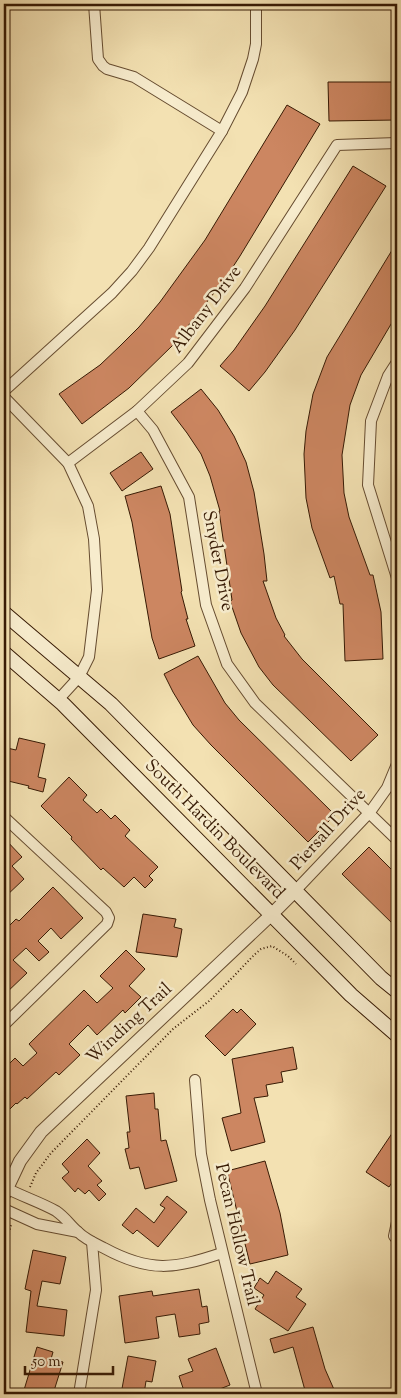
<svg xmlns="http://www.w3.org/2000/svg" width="401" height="1398" font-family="'Sorts Mill Goudy',serif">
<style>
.building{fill:#cc8661;stroke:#371a04}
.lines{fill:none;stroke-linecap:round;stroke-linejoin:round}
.minor-casing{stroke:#664c30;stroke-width:12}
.tertiary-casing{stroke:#664c30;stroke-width:14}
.secondary-casing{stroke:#371a04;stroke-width:16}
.path{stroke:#371a04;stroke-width:2;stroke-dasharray:1 2.5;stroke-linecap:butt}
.minor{stroke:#f7eccd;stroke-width:10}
.tertiary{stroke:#f7eccd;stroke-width:12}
.secondary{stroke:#f7eccd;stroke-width:14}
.labels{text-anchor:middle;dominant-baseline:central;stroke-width:5;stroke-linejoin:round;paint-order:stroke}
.street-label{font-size:18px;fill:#371a04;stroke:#f7eccd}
</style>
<rect width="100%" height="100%" fill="#f3e1b2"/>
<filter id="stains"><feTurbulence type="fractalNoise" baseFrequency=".004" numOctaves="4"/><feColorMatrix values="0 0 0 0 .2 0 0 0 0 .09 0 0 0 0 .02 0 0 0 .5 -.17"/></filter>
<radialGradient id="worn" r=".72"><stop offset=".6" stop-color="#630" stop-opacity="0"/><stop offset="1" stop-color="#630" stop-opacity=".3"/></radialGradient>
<g class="building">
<polygon points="328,82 397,82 397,120 329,121"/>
<polygon points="287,105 320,124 240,256 225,279 173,345 129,388 82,424 59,394 100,365 120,346 139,327 160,302 205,240"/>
<polygon points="353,166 386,186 295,330 265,372 249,391 220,366 234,350 265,306"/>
<polygon points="397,242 397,314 361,375 350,405 342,455 344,493 349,517 370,575 373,575 381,612 383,659 345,661 343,604 340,604 334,576 330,578 312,528 306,498 304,454 306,431 313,394 327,357"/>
<polygon points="201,389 218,410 234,436 246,462 254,492 264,554 267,581 263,581 276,618 285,635 284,636 302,659 378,735 351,761 273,685 259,667 241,633 230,601 232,600 219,511 220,511 210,476 201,454 187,433 171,412"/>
<polygon points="141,452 153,469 122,491 110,473"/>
<polygon points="161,486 170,514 182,591 181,592 188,619 186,619 195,646 159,659 152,638 132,522 125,496"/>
<polygon points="198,656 225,703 239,720 335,815 308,842 211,745 193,725 173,692 164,674"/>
<polygon points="19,738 45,744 38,777 46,779 43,792 28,788 29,786 4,780 4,760 7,748 16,750"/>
<polygon points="69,777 87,795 83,800 97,813 101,809 111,819 115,815 130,830 125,836 158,867 149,876 153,880 145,888 134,877 124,887 103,868 101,870 71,839 72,837 41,806"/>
<polygon points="4,838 22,857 12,866 24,879 4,898"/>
<polygon points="369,847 397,875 397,928 342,874"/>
<polygon points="53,887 83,918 61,939 51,928 38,941 49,952 39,961 26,948 13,960 27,973 4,995 4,931 16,919 19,921"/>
<polygon points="143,914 176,919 174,927 182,929 177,957 136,952"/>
<polygon points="126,950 145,969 129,986 141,997 125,1013 123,1010 97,1035 88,1025 69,1044 80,1055 59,1075 56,1072 27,1099 25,1097 17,1104 16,1103 4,1115 4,1069 15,1058 23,1066 37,1053 29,1044 84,990 97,1003 113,988 100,976"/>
<polygon points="233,1009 237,1013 241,1009 256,1024 225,1056 205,1036"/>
<polygon points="293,1047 297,1069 281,1072 283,1082 266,1085 268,1096 254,1098 265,1142 231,1151 222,1118 241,1113 232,1059"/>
<polygon points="154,1093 155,1109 158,1109 161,1141 166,1140 177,1181 145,1189 139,1167 130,1169 125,1149 129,1148 127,1132 130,1132 126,1096"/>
<polygon points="397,1126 397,1175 389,1187 366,1172"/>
<polygon points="87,1139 100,1153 88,1166 102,1181 97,1185 106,1194 99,1201 89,1190 85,1194 78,1188 75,1192 62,1178 69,1172 62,1164"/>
<polygon points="265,1161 280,1213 288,1255 250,1264 227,1171"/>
<polygon points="167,1196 187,1212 158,1247 137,1230 133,1234 122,1225 136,1208 154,1223 165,1208 160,1205"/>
<polygon points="33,1250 66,1257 60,1284 42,1281 37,1306 67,1310 64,1336 26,1332 31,1291 25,1289"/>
<polygon points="276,1271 302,1289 296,1297 306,1304 288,1331 255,1309 264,1295 254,1288 260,1278 268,1284"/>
<polygon points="199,1289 202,1307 207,1306 209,1322 199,1324 200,1334 179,1337 175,1314 156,1317 159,1338 125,1343 119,1296 152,1291 153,1296"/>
<polygon points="313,1327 325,1369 336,1394 306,1394 293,1347 274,1353 270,1339"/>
<polygon points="37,1347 53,1352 51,1359 63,1362 53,1394 37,1394 24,1390"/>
<polygon points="216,1348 230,1385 207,1394 185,1394 179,1376 193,1371 188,1359"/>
<polygon points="128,1356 156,1361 152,1382 146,1381 144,1394 121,1394"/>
</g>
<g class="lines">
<defs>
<g id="minor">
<polyline points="94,4 98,59 103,66 107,69 134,77 222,131"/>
<polyline points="397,362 388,376 371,421 368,485 397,578"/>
<polyline points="4,391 112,293 132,271 149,248 222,131 242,92 253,59 256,44 256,4"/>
<polyline points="4,397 68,463 88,506 94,539 97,590 89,657 79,677 58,700"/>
<polyline points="137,411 153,430 189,497 206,605 227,664 255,703 397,840"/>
<polyline points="68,463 137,411 188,363 245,288 337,145 397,143"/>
<polyline points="4,817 106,912 109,918 107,924 4,1025"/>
<polyline points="296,890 370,812 387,788 397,764"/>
<polyline points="195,1080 201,1154 210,1200 257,1394"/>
<path d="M4 1187C21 1196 40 1202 56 1211 65 1217 70 1225 78 1232 85 1239 96 1244 104 1248 150 1273 174 1269 222 1253"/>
<polyline points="4,1209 37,1224 78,1232"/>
<polyline points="397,1222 394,1236 397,1240"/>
<polyline points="79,1394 96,1290 92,1242"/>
</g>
<polyline id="tertiary" points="4,1195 20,1161 41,1132 272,914 296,890"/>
<g id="secondary">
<polyline points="4,613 111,704 381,978 397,991"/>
<polyline points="4,653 63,704 351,995 397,1035"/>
</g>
</defs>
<use href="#minor" class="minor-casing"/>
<use href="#tertiary" class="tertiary-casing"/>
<use href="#secondary" class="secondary-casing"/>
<g class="path">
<polyline points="30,1187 36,1173 51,1153 173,1029 209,1001 233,977 254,955 261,949 272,946 288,956 296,964"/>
<polyline points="4,1358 7,1334 4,1251 11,1225"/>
</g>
<use href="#minor" class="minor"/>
<use href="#tertiary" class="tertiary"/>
<use href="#secondary" class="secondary"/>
</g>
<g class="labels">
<g class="street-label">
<text transform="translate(207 310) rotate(-53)">Albany Drive</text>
<text transform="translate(217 561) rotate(79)">Snyder Drive</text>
<text transform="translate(214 830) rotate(45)">South Hardin Boulevard</text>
<text transform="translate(329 830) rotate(-48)">Piersall Drive</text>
<text transform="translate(130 1024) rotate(-43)">Winding Trail</text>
<text transform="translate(236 1235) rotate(77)">Pecan Hollow Trail</text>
</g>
</g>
<rect width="401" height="1398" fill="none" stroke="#f3e1b2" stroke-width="20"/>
<rect x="5" y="5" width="391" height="1388" fill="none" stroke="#371a04" stroke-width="2.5"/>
<rect x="10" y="10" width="381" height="1378" fill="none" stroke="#371a04"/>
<path d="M25 1366v8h88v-8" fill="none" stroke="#371a04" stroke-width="2.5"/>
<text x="32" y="1366" font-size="15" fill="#371a04" stroke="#f7eccd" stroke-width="4" paint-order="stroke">50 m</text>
<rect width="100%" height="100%" filter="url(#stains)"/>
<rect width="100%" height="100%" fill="url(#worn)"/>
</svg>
